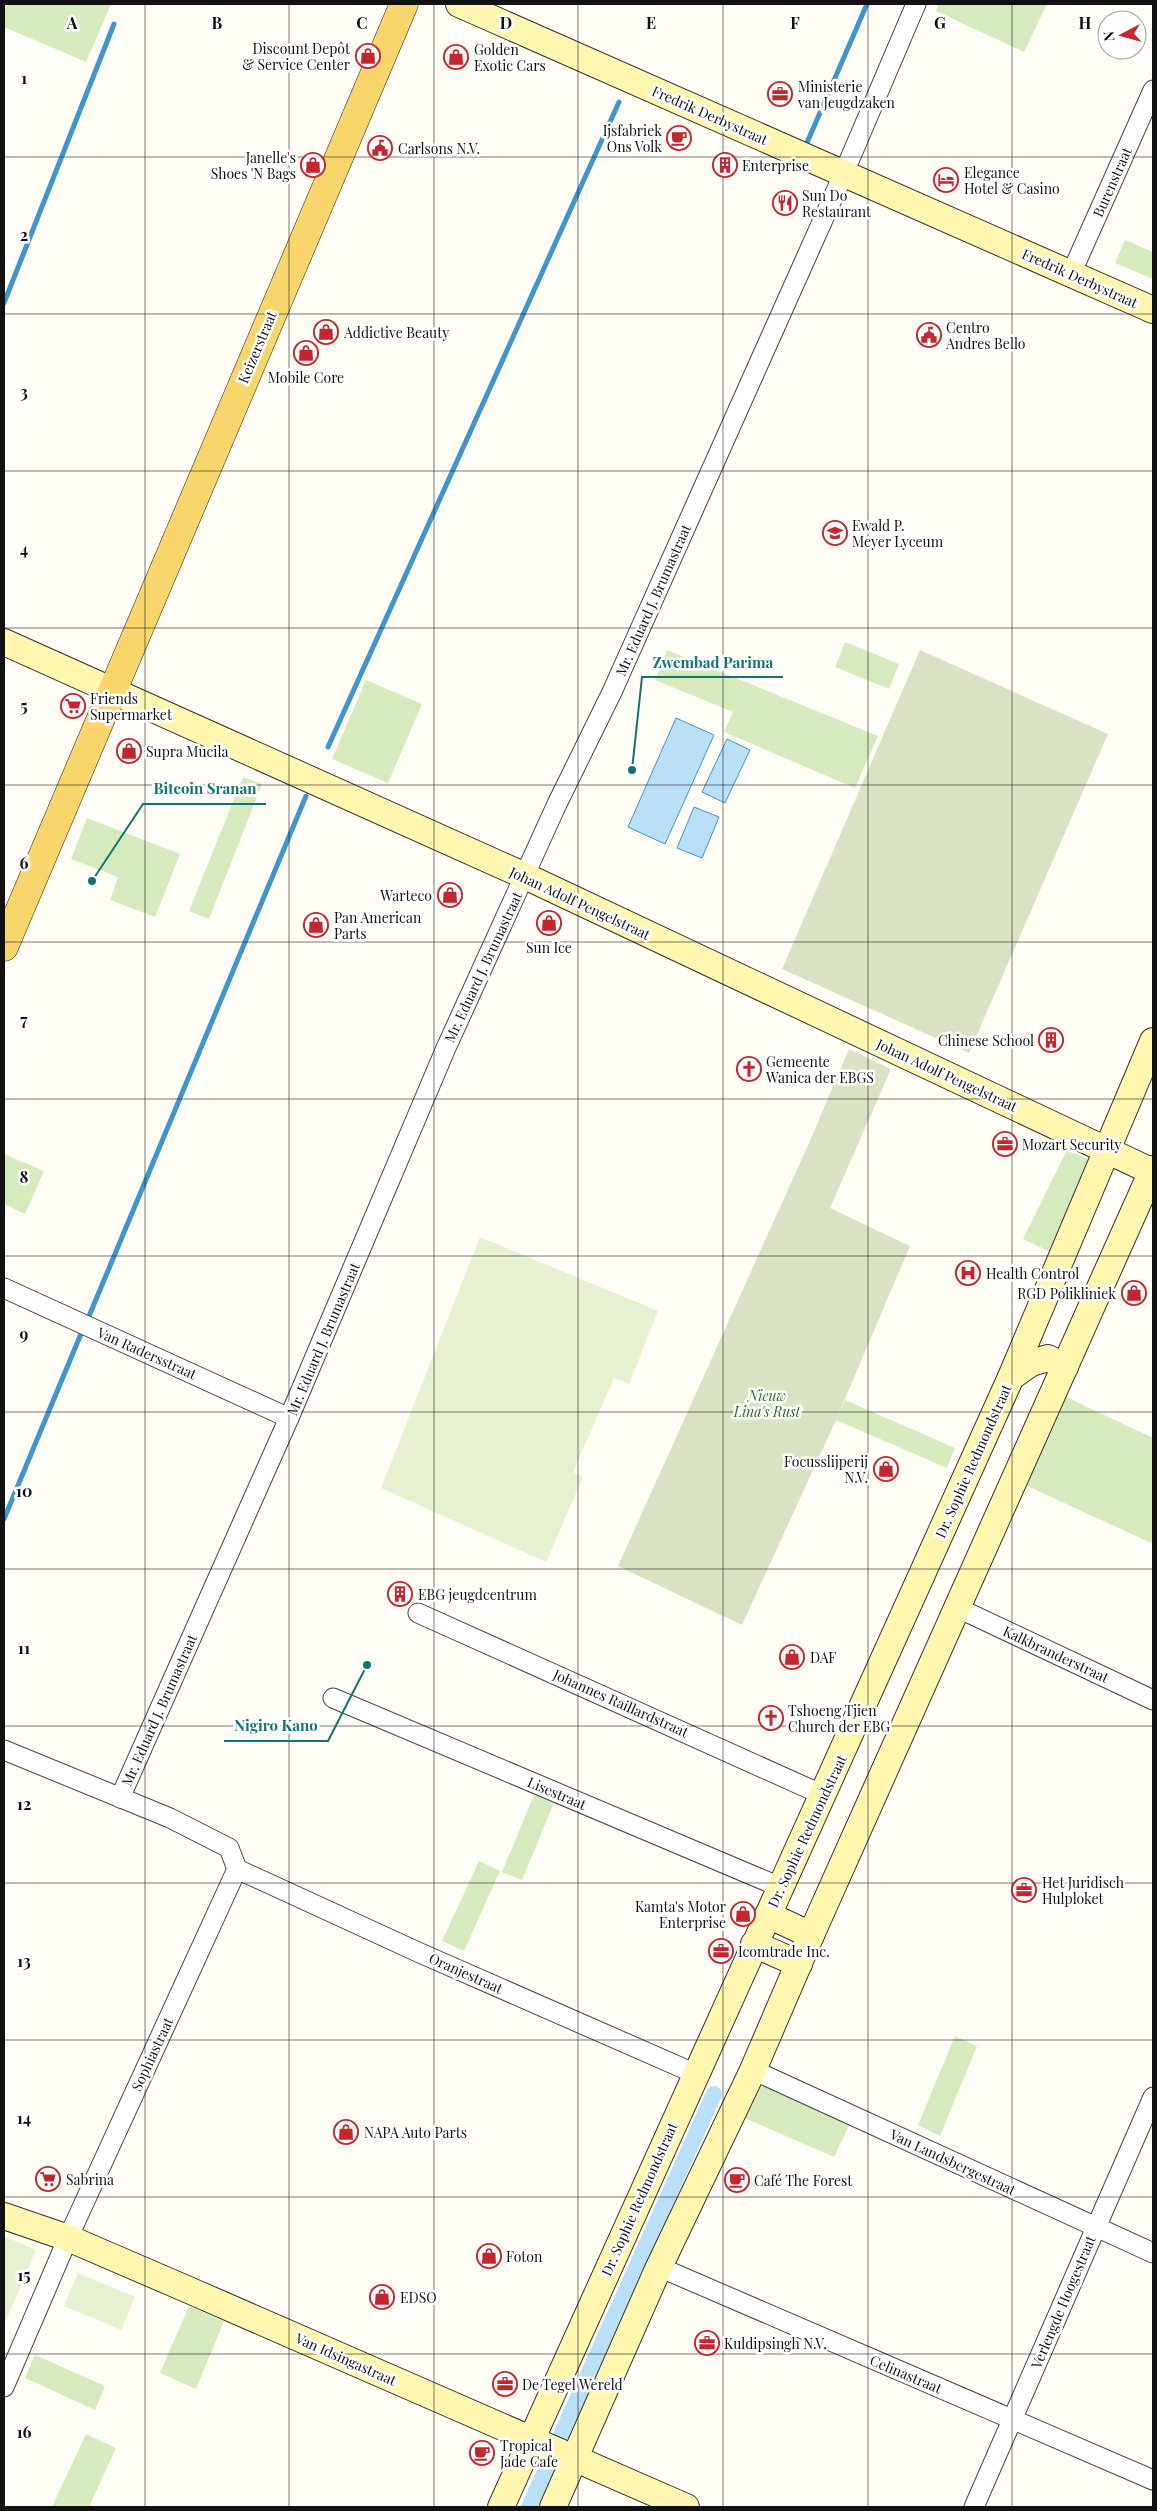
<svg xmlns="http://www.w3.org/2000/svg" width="1157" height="2511" font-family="'Playfair Display',serif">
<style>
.green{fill:#d5ebbd}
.cemetery{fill:#d9e3c4}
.pitch{fill:#e6f2cf}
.water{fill:#b9e0f7;stroke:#3f96cf}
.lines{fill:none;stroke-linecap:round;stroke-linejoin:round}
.stream{stroke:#3f96cf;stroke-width:5}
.canal{stroke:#b9e0f7;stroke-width:16}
.street-casing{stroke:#444;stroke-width:21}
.secondary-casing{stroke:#333;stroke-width:28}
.primary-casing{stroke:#222;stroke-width:29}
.street{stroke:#fff;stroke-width:19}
.secondary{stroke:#fff6b0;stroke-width:26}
.primary{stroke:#f9d66b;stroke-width:28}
.grid{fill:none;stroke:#111;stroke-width:1;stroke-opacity:0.55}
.labels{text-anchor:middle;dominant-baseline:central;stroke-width:5;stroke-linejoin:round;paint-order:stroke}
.poi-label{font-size:14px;fill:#111;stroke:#fff;text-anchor:start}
.street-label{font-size:14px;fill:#111;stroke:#fff}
.park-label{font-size:14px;font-style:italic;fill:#2f6b1f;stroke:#fff}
.grid-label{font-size:16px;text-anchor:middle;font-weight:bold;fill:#111;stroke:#fff;stroke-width:5;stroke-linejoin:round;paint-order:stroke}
.leader{fill:none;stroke:#0f766e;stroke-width:2}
.callout-dot{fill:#0f766e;stroke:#fff;stroke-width:2}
.callout-label{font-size:15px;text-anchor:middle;font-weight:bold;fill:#0f766e;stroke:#fff;stroke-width:5;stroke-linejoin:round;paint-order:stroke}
</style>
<rect width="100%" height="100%" fill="#fffdf5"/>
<g class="green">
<polygon points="4,4 111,4 86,62 4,27"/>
<polygon points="939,4 1047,4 1024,52 936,11"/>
<polygon points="1125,240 1153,252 1153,279 1115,263"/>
<polygon points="845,642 899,664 889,689 835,667"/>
<polygon points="667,650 878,736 855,788 724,732 733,712 655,680"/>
<polygon points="366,680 422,704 388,783 332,759"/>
<polygon points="243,777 262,784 209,919 189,911"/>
<polygon points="87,818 180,854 155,917 110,900 118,877 71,859"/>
<polygon points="1067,1150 1094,1162 1053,1253 1023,1239"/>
<polygon points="4,1154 44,1171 25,1214 4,1204"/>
<polygon points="1062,1395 1153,1438 1153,1538 1151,1543 1023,1484"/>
<polygon points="845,1400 955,1448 947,1468 836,1420"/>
<polygon points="534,1795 554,1803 522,1880 502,1872"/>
<polygon points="479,1861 500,1871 464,1951 442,1941"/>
<polygon points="955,2036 977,2046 940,2136 918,2125"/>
<polygon points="758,2084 768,2084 851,2122 834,2157 740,2116"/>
<polygon points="189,2306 224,2321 196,2389 160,2373"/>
<polygon points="35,2355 105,2386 95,2410 25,2378"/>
<polygon points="86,2434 116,2448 89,2507 52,2507"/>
</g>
<g class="cemetery">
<polygon points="920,650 1108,734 969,1053 782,969"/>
<polygon points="849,1049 891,1069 830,1208 910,1246 836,1420 742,1625 618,1566 809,1143"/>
</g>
<g class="pitch">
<polygon points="480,1237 658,1311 629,1384 614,1378 573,1472 583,1477 546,1562 381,1488"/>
<polygon points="4,2236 36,2250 4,2325"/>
<polygon points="78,2273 135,2297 121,2330 64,2306"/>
</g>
<g class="water">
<polygon points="676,718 714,735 665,844 628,827"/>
<polygon points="727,739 750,750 725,803 702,792"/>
<polygon points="694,807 719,817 702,858 677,848"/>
</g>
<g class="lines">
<g class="stream">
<polyline points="806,145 867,4"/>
<polyline points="4,303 114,24"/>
<polyline points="328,747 619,102"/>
<polyline points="87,1321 306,796"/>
<polyline points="4,1519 83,1329"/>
</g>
<g class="canal">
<polyline points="562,2433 714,2094"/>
<polyline points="529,2507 547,2467"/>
</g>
<defs>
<g id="street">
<polyline points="1071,274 1153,90"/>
<polyline points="4,1288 289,1418"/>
<polyline points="958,1608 1153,1700"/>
<polyline points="418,1613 823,1795"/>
<polyline points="333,1698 780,1887"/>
<polyline points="4,1750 170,1818 229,1848 237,1869"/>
<polyline points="120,1798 289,1418 446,1048 557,804 612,692 843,175 916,4"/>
<polyline points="237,1869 420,1953 696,2074"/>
<polyline points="753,2070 1153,2253"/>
<polyline points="659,2267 1153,2480"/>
<polyline points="4,2387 68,2238 237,1869"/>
<polyline points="974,2507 1153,2097"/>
</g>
<g id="secondary">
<polyline points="459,4 1153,310"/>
<polyline points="4,642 525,876 1153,1172"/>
<polyline points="1011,1377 1031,1363 1048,1358 1065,1367"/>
<polyline points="768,1915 811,1935"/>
<polyline points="754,1944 799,1964"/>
<polyline points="4,2216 68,2238 191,2291 686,2507"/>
<polyline points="501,2507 1011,1377 1153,1041"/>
<polyline points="553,2507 659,2267 753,2070 811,1935 1153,1169"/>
</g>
<polyline id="primary" points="4,947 404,4"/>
</defs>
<use href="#street" class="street-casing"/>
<use href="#secondary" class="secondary-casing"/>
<use href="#primary" class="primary-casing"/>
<use href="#street" class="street"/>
<use href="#secondary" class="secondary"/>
<use href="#primary" class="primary"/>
</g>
<path class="grid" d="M145 4V2507M289 4V2507M434 4V2507M578 4V2507M723 4V2507M868 4V2507M1012 4V2507M4 157H1153M4 314H1153M4 471H1153M4 628H1153M4 785H1153M4 942H1153M4 1099H1153M4 1256H1153M4 1412H1153M4 1569H1153M4 1726H1153M4 1883H1153M4 2040H1153M4 2197H1153M4 2354H1153"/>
<defs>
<symbol id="shop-ring" viewBox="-11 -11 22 22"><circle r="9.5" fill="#fff" stroke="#c4262e" stroke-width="1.5"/><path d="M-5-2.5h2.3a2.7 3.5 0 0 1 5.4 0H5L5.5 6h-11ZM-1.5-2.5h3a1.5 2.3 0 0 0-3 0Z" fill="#c4262e"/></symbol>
<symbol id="office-ring" viewBox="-11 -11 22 22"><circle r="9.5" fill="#fff" stroke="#c4262e" stroke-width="1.5"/><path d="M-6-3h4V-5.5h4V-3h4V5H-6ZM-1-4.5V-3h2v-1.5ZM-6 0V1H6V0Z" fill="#c4262e"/></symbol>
<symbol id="cafe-ring" viewBox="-11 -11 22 22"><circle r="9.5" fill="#fff" stroke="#c4262e" stroke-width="1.5"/><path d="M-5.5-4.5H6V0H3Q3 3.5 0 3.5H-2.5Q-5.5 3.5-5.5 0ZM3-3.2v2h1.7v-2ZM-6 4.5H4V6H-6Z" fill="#c4262e"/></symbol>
<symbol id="civic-ring" viewBox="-11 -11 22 22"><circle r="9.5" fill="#fff" stroke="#c4262e" stroke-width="1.5"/><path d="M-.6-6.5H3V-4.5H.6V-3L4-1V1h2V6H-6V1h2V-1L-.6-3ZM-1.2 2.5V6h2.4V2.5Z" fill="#c4262e"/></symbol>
<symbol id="building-ring" viewBox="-11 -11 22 22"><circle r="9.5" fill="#fff" stroke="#c4262e" stroke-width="1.5"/><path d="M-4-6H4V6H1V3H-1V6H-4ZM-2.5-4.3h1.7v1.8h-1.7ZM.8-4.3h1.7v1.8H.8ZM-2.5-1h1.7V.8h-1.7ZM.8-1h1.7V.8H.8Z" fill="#c4262e"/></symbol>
<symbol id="hotel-ring" viewBox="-11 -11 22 22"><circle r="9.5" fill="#fff" stroke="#c4262e" stroke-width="1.5"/><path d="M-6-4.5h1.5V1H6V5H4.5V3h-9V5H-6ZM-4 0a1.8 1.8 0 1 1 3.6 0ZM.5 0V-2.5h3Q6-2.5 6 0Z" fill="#c4262e"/></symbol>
<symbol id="restaurant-ring" viewBox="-11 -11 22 22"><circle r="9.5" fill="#fff" stroke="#c4262e" stroke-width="1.5"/><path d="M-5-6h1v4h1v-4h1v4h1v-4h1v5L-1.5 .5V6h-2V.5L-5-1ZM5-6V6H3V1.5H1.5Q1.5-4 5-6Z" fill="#c4262e"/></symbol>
<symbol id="school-ring" viewBox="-11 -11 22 22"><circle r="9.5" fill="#fff" stroke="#c4262e" stroke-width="1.5"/><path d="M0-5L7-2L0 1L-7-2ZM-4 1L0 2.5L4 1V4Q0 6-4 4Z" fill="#c4262e"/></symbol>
<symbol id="supermarket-ring" viewBox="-11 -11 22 22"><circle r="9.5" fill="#fff" stroke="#c4262e" stroke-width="1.5"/><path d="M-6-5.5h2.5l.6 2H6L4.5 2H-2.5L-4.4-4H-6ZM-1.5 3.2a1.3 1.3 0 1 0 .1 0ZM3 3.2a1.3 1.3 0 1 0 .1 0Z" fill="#c4262e"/></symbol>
<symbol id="church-ring" viewBox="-11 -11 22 22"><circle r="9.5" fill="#fff" stroke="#c4262e" stroke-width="1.5"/><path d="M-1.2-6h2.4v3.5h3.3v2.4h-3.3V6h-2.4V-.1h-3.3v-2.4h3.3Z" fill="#c4262e"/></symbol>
<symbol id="hospital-ring" viewBox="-11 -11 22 22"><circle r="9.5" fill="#fff" stroke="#c4262e" stroke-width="1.5"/><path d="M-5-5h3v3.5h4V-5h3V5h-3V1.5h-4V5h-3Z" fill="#c4262e"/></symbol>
</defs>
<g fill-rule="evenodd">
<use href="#shop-ring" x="354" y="42" width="28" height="28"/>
<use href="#shop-ring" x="442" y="43" width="28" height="28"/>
<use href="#office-ring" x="766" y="80" width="28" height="28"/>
<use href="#cafe-ring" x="665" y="124" width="28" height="28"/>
<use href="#civic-ring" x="366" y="134" width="28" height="28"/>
<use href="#shop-ring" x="299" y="151" width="28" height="28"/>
<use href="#building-ring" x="711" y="151" width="28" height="28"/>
<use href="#hotel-ring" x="932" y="166" width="28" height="28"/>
<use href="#restaurant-ring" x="771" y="189" width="28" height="28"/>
<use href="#shop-ring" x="312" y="318" width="28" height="28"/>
<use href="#civic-ring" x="915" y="321" width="28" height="28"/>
<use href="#shop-ring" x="292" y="339" width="28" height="28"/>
<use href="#school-ring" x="821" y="519" width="28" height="28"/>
<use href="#supermarket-ring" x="59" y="692" width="28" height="28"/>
<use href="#shop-ring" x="115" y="737" width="28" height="28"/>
<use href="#shop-ring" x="436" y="881" width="28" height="28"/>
<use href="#shop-ring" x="535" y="909" width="28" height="28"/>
<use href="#shop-ring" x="302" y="911" width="28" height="28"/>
<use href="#building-ring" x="1037" y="1026" width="28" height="28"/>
<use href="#church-ring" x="735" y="1055" width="28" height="28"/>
<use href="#office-ring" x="991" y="1130" width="28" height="28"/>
<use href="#hospital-ring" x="954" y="1259" width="28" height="28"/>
<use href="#shop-ring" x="1120" y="1279" width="28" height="28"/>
<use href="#shop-ring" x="872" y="1455" width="28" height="28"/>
<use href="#building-ring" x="386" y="1580" width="28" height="28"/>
<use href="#shop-ring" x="778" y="1643" width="28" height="28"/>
<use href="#church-ring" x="757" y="1704" width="28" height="28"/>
<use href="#office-ring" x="1010" y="1876" width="28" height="28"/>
<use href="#shop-ring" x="729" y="1900" width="28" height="28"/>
<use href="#office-ring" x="707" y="1937" width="28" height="28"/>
<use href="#shop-ring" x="332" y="2118" width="28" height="28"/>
<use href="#supermarket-ring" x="34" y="2165" width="28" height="28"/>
<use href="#cafe-ring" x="723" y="2166" width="28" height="28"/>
<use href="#shop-ring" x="475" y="2242" width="28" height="28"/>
<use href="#shop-ring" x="368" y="2283" width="28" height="28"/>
<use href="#office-ring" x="693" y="2329" width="28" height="28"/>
<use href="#office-ring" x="491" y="2370" width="28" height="28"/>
<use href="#cafe-ring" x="468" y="2439" width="28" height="28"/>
</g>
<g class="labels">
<g class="poi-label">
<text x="350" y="48" text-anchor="end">Discount Depôt<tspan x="350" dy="16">&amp; Service Center</tspan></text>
<text x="474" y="49">Golden<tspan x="474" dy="16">Exotic Cars</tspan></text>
<text x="798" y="86">Ministerie<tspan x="798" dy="16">van Jeugdzaken</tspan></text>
<text x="662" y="130" text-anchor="end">Ijsfabriek<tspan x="662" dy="16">Ons Volk</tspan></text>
<text x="398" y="148">Carlsons N.V.</text>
<text x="296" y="157" text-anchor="end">Janelle's<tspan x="296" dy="16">Shoes 'N Bags</tspan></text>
<text x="742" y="165">Enterprise</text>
<text x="964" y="172">Elegance<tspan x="964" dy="16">Hotel &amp; Casino</tspan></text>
<text x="802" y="195">Sun Do<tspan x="802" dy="16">Restaurant</tspan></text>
<text x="946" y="327">Centro<tspan x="946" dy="16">Andres Bello</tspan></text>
<text x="344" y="332">Addictive Beauty</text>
<text x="306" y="377" text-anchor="middle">Mobile Core</text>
<text x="852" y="525">Ewald P.<tspan x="852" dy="16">Meyer Lyceum</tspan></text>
<text x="90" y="698">Friends<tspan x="90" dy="16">Supermarket</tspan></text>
<text x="146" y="751">Supra Mucila</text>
<text x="432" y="895" text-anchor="end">Warteco</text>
<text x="334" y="917">Pan American<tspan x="334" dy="16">Parts</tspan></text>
<text x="549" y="947" text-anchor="middle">Sun Ice</text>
<text x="1034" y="1040" text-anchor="end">Chinese School</text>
<text x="766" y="1061">Gemeente<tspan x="766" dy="16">Wanica der EBGS</tspan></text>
<text x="1022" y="1144">Mozart Security</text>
<text x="986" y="1273">Health Control</text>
<text x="1116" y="1293" text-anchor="end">RGD Polikliniek</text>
<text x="868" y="1461" text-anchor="end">Focusslijperij<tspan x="868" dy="16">N.V.</tspan></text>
<text x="418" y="1594">EBG jeugdcentrum</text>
<text x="810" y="1657">DAF</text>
<text x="788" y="1710">Tshoeng Tjien<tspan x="788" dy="16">Church der EBG</tspan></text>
<text x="1042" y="1882">Het Juridisch<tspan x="1042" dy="16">Hulploket</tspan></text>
<text x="726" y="1906" text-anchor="end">Kamta's Motor<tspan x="726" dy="16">Enterprise</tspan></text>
<text x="738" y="1951">Icomtrade Inc.</text>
<text x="364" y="2132">NAPA Auto Parts</text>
<text x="66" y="2179">Sabrina</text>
<text x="754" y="2180">Café The Forest</text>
<text x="506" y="2256">Foton</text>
<text x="400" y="2297">EDSO</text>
<text x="724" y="2343">Kuldipsingh N.V.</text>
<text x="522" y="2384">De Tegel Wereld</text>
<text x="500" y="2445">Tropical<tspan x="500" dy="16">Jade Cafe</tspan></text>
</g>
<g class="street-label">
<text transform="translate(710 115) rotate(24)">Fredrik Derbystraat</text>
<text transform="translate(1112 182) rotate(-66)">Burenstraat</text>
<text transform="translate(1080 278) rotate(24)">Fredrik Derbystraat</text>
<text transform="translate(257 347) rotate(-67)">Keizerstraat</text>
<text transform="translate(653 600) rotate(-66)">Mr. Eduard J. Brumastraat</text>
<text transform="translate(580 903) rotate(25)">Johan Adolf Pengelstraat</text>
<text transform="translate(483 967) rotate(-65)">Mr. Eduard J. Brumastraat</text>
<text transform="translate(947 1075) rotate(25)">Johan Adolf Pengelstraat</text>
<text transform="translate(323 1339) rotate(-67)">Mr. Eduard J. Brumastraat</text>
<text transform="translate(147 1353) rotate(24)">Van Radersstraat</text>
<text transform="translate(973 1461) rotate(-66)">Dr. Sophie Redmondstraat</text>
<text transform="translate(1056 1654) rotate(25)">Kalkbranderstraat</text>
<text transform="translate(621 1703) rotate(24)">Johannes Raillardstraat</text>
<text transform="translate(159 1710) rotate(-66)">Mr. Eduard J. Brumastraat</text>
<text transform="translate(557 1793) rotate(23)">Lisestraat</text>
<text transform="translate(807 1831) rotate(-65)">Dr. Sophie Redmondstraat</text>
<text transform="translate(466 1973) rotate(24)">Oranjestraat</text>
<text transform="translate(152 2054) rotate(-65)">Sophiastraat</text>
<text transform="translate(953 2162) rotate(25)">Van Landsbergestraat</text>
<text transform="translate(639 2199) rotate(-66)">Dr. Sophie Redmondstraat</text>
<text transform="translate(1063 2302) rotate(-67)">Verlengde Hoogestraat</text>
<text transform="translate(346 2359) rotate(24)">Van Idsingastraat</text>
<text transform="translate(906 2374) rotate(23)">Celinastraat</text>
</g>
<g class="park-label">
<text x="767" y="1395">Nieuw<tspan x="767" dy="16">Lina's Rust</tspan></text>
</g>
</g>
<g class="grid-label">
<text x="72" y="29">A</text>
<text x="217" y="29">B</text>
<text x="362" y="29">C</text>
<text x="506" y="29">D</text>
<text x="651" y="29">E</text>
<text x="795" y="29">F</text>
<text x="940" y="29">G</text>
<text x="1085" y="29">H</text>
<text x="24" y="84">1</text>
<text x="24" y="241">2</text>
<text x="24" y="398">3</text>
<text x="24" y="555">4</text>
<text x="24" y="712">5</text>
<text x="24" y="869">6</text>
<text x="24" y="1026">7</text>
<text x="24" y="1183">8</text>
<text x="24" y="1340">9</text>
<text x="24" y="1497">10</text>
<text x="24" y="1654">11</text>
<text x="24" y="1810">12</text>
<text x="24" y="1967">13</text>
<text x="24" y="2124">14</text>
<text x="24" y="2281">15</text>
<text x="24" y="2438">16</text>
</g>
<path class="leader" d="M632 770L642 677H783M92 881L143 804H266M367 1665L328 1741H224"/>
<g class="callout-dot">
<circle cx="632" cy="770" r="5"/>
<circle cx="92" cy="881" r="5"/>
<circle cx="367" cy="1665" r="5"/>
</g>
<g class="callout-label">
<text x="713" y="668">Zwembad Parima</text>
<text x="205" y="794">Bitcoin Sranan</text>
<text x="276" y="1731">Nigiro Kano</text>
</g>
<rect width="1157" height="2511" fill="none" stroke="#111111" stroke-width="10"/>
<g transform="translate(1122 35) rotate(264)"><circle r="24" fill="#ffffff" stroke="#a0a0a0"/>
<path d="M0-4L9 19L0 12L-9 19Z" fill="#c4262e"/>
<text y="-8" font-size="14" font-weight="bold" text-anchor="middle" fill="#111111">N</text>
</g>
</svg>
